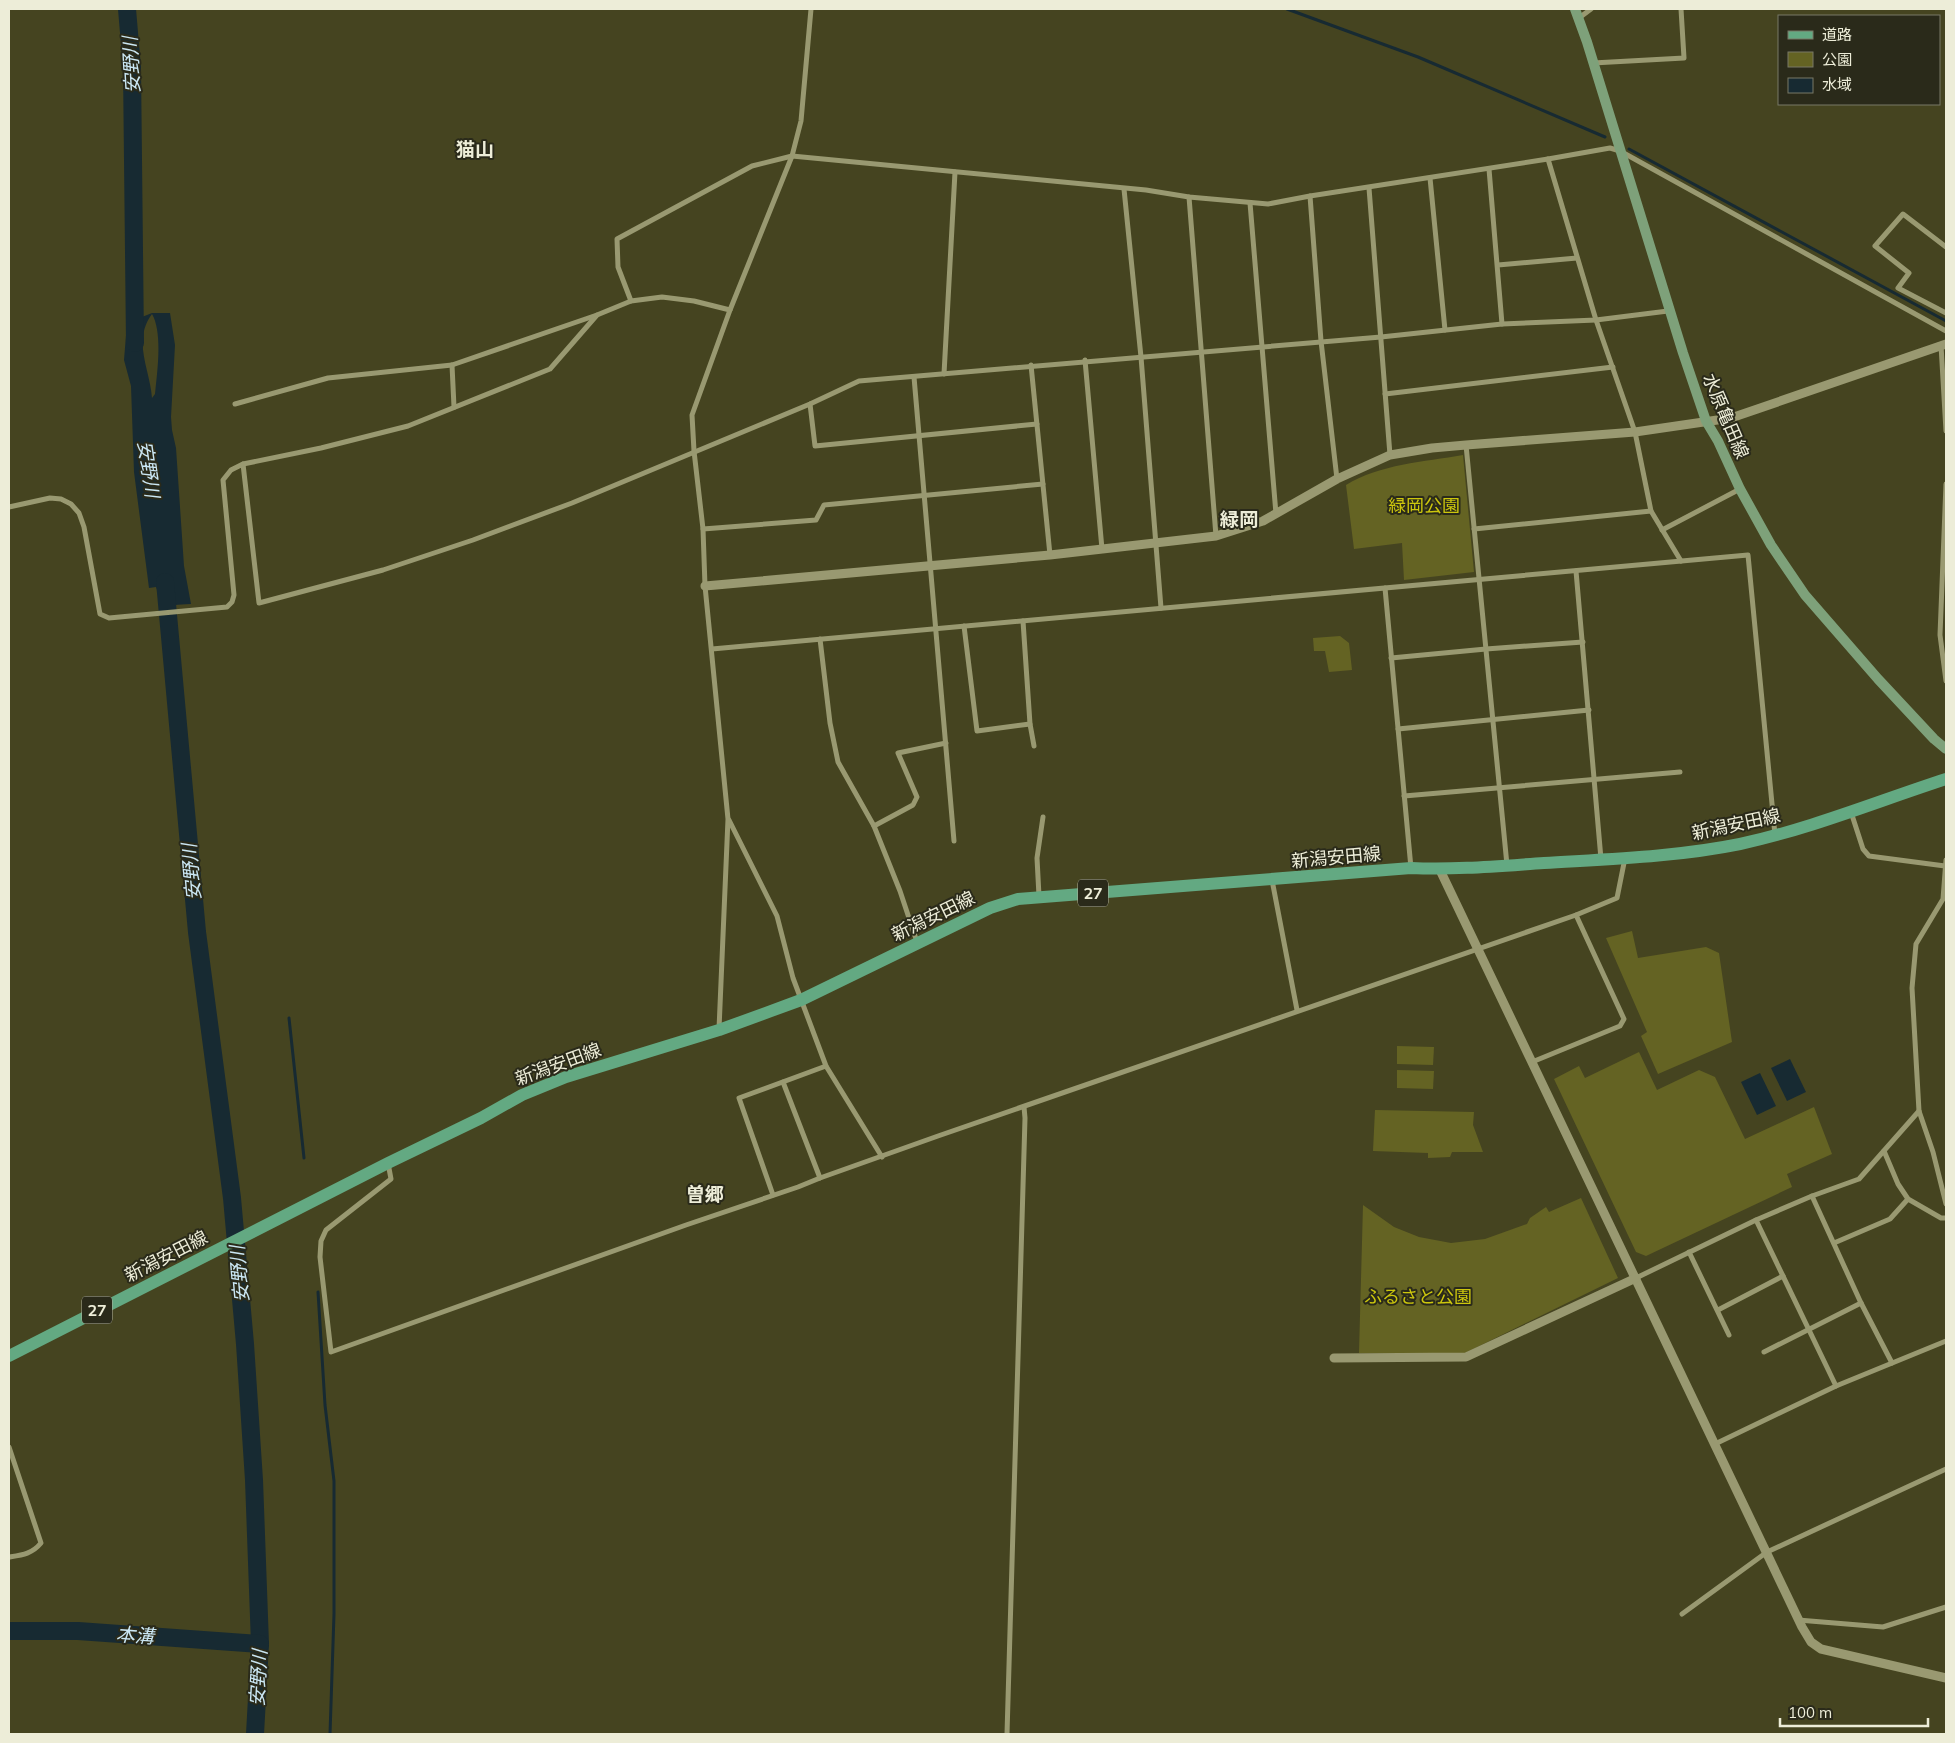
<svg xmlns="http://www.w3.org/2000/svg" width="1955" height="1743" font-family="Mulish,'Noto Sans JP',sans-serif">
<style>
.green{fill:#646323}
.water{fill:#172a32;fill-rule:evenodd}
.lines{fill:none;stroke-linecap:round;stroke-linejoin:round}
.stream{stroke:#172a32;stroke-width:3}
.river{stroke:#172a32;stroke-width:18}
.minor{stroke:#999971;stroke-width:5}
.tertiary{stroke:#999971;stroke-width:9}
.secondary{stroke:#7ea17a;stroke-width:10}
.primary{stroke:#63a982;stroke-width:12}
.labels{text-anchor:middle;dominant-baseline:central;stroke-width:4;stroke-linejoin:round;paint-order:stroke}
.shield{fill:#2a2a1a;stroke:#b2b29f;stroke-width:1}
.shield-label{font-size:16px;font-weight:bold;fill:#ededd8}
.street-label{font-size:18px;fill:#ededd8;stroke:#2a2a1a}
.park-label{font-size:18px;fill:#cdc70d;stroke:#2a2a1a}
.water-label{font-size:19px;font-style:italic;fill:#cbe7f4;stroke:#2a2a1a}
.neighbourhood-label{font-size:19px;font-weight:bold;fill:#ededd8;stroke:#2a2a1a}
</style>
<rect width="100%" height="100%" fill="#454420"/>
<g class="green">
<path d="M1463 455 1474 572 1404 580 1402 543 1354 549 1346 485C1380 464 1424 462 1463 455Z"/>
<polygon points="1340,636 1349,643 1352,670 1329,672 1325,651 1314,651 1313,638"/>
<polygon points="1632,931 1638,958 1706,947 1719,953 1732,1042 1658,1074 1641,1036 1647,1032 1606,938"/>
<polygon points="1397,1046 1434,1047 1433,1065 1397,1064"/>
<polygon points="1639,1052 1657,1090 1699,1070 1715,1077 1745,1139 1814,1107 1832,1154 1787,1174 1792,1187 1646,1256 1636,1252 1554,1079 1579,1066 1585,1078"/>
<polygon points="1397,1070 1434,1071 1433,1089 1397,1088"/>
<polygon points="1375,1110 1474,1112 1473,1125 1483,1152 1452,1152 1450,1157 1428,1158 1428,1153 1373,1151"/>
<polygon points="1581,1198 1618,1278 1463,1354 1359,1353 1363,1205 1394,1227 1419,1237 1451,1243 1485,1239 1527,1224 1530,1218 1546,1207 1549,1212"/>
</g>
<g class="water">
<path d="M152 313H170L175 345 171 417 172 430 176 448 184 566 191 604C169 605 164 609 156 587L149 588 134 472 131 386 124 360 127 323ZM152 314C163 333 157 373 155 394L152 398C150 369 132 341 152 314Z"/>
<polygon points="1790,1059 1806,1092 1787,1101 1771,1068"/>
<polygon points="1760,1073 1776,1106 1757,1115 1741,1082"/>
</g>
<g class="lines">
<g class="stream">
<polyline points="1287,9 1418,57 1605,137"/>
<polyline points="1629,149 1946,321"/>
<polyline points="289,1018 304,1158"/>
<polyline points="318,1292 325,1405 334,1481 334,1614 330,1734"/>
</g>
<g class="river">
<polyline points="127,9 132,68 135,343"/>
<polyline points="165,582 197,932 232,1198 245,1344 254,1480 260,1644 255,1734"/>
<polyline points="9,1631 78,1631 260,1644"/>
</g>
<g class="minor">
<polyline points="1579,18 1591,9"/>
<polyline points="1593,63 1684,58 1681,9"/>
<polyline points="1548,159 1596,320 1635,432 1651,511 1681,561"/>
<polyline points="1489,169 1502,324"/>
<polyline points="1430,178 1445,330"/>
<polyline points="1369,188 1390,455"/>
<polyline points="1124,189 1141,357 1161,608"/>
<polyline points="1310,196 1321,341 1337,479"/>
<polyline points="1189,197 1216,536"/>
<polyline points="1250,203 1276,514"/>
<polyline points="1946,247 1903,214 1875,246 1909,273 1898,288 1946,313"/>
<polyline points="1498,265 1577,258"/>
<polyline points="631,301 618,267 617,239 752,166 792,156 1146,190 1189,197 1268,204 1310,196 1548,159 1610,148 1620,151 1946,331"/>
<polyline points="1941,345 1946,431"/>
<polyline points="1085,360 1102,549"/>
<polyline points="452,365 454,407"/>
<polyline points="1031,365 1050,555"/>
<polyline points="944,374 955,172"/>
<polyline points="914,377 954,841"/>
<polyline points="1385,394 1613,367"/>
<polyline points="235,404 328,378 452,365 597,315"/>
<polyline points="810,404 815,446 1037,424"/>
<polyline points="1466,445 1507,865"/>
<polyline points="243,464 259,603 383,570 473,540 572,503 810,404 859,381 1381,337 1502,324 1596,320 1668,311"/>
<polyline points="1946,484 1940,635 1946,681"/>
<polyline points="9,507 50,498 61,499 71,504 79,513 84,527 100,614 109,618 227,607 232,602 234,595 223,480 231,470 243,464 321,448 408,426 550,369 597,315 631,301 662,297 694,301 730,310"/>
<polyline points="703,529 816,520 824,505 1043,484"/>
<polyline points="1474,529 1651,511"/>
<polyline points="1662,530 1740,489"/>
<polyline points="1576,571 1601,859"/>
<polyline points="1385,588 1411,868"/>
<polyline points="1023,621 1030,724 1034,746"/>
<polyline points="964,626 977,731 1030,724"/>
<polyline points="820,639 830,723 838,762 874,826 900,891 917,942"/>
<polyline points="712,649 1748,555 1775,835"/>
<polyline points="1391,658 1486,649 1583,642"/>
<polyline points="1398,729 1589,710"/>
<polyline points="1404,796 1680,772"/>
<polyline points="1851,812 1863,849 1869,856 1945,866"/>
<polyline points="729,820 777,916 793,978 826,1066 882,1157"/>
<polyline points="874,826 913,805 917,797 898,753 946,743"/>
<polyline points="1946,860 1943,899 1916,944 1912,988 1919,1111 1933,1152 1946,1204"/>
<polyline points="1272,880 1297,1010"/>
<polyline points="1039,896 1037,858 1043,817"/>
<polyline points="719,1029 728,819 705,586 703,529 694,451 692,415 730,310 792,156 801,121 811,9"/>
<polyline points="1532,1062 1620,1026 1624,1019 1576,915"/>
<polyline points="783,1082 820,1178"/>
<polyline points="1884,1151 1898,1184 1908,1199 1941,1218 1946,1218"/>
<polyline points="388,1163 391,1179 326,1230 321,1241 320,1257 331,1352 686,1225 798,1187 820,1178 938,1136 1576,915 1617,898 1625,858"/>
<polyline points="773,1195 739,1098 826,1066"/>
<polyline points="1812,1196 1861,1303 1892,1363"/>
<polyline points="1756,1220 1836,1386"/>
<polyline points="1834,1243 1890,1219 1908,1199"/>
<polyline points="1689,1252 1729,1335"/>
<polyline points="1636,1278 1756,1220 1812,1196 1859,1179 1919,1111"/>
<polyline points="1718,1310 1783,1276"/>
<polyline points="1764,1352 1861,1303"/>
<polyline points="1715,1444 1836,1386 1946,1341"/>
<path d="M9 1447 41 1543C32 1554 22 1555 9 1557"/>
<polyline points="1682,1614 1767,1552 1946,1469"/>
<polyline points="1798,1620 1883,1627 1946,1607"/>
<polyline points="1007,1734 1025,1118 1024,1107"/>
</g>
<g class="tertiary">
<polyline points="705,586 1050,555 1216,536 1263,521 1337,479 1390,455 1432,448 1466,445 1635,432 1731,418 1946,344"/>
<polyline points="1440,870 1802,1627 1811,1642 1821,1649 1946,1678"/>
<polyline points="1334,1358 1466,1357 1636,1278"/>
</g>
<polyline class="secondary" points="1575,9 1587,42 1683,353 1706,421 1718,441 1740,489 1771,545 1805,595 1878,679 1934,739 1946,749"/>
<path class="primary" d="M9 1356 388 1163 481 1118 522 1095 566 1077 719 1030 801 1000 990 908 1018 899 1411 868C1455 870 1499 866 1544 863 1609 859 1676 857 1740 844 1810 829 1878 801 1946 779"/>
</g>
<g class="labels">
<g class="shield">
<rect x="1078" y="879.5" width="30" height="27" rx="4"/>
<rect x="82" y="1296.5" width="30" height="27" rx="4"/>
</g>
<g class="shield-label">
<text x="1093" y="893">27</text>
<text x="97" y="1310">27</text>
</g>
<g class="street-label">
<text transform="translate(1726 416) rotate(67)">水原亀田線</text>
<text transform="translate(1736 824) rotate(-12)">新潟安田線</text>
<text transform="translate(1336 857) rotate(-5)">新潟安田線</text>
<text transform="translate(933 916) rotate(-26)">新潟安田線</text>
<text transform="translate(558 1064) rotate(-20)">新潟安田線</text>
<text transform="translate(166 1256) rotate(-27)">新潟安田線</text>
</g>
<g class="park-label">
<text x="1424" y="505">緑岡公園</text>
<text x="1418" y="1296">ふるさと公園</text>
</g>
<g class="water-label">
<text transform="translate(131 65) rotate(-93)">安野川</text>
<text transform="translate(149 469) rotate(82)">安野川</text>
<text transform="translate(191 872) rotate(-95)">安野川</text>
<text transform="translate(239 1274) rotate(-95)">安野川</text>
<text transform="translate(135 1635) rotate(4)">本溝</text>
<text transform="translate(258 1678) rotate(-87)">安野川</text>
</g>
<g class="neighbourhood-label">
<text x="475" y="149">猫山</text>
<text x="1239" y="519">緑岡</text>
<text x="705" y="1194">曽郷</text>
</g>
</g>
<rect width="1955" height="1743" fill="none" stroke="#ededd8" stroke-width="20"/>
<rect x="1778" y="15" width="162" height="90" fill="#2a2a1a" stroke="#787866"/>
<rect x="1788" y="31" width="25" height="8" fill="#63a982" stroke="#787866"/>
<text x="1822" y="40" font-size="15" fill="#ededd8">道路</text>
<rect x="1788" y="52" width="25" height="15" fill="#646323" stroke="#787866"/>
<text x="1822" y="65" font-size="15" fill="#ededd8">公園</text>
<rect x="1788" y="78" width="25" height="15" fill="#172a32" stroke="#787866"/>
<text x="1822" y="90" font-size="15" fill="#ededd8">水域</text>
<path d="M1780 1718v8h148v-8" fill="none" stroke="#ededd8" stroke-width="2.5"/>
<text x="1788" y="1718" font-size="15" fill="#ededd8" stroke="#2a2a1a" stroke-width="4" paint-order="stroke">100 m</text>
</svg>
